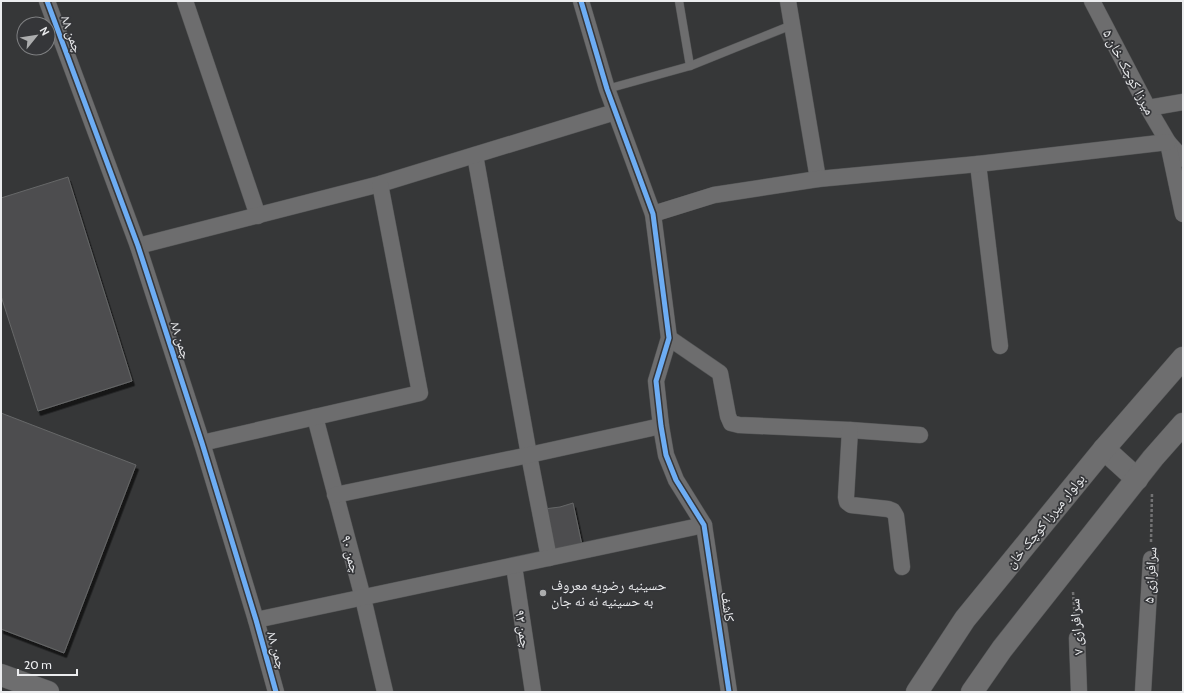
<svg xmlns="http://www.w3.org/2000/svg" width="1184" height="693" font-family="Cabin,'Noto Naskh Arabic',sans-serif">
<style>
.building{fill:#4d4e4f;stroke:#666768;filter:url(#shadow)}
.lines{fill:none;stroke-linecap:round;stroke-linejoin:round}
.lane-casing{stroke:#535455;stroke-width:9}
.street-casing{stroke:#535455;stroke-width:17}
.secondary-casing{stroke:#535455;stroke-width:23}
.path{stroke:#727273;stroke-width:2.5;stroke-dasharray:3 2;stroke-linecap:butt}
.lane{stroke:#6d6d6e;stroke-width:8}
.street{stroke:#6d6d6e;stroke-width:16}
.secondary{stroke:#6e6e6f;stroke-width:22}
.cycleway-casing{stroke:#353639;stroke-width:8}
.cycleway{stroke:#6dadf4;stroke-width:5}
.poi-dot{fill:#acadae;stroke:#353639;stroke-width:1.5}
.labels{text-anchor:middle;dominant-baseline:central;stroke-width:3.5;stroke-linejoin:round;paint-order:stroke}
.street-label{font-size:14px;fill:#ebecee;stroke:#353639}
.poi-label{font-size:14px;fill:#ebecee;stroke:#353639;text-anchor:start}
</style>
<defs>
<filter id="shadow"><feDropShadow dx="2.5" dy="4.5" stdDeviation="0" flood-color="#0009"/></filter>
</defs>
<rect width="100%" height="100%" fill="#363738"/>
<g class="building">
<polygon points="68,177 132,381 38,411 1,296 1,198"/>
<polygon points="1,413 136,465 64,653 1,629"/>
<polygon points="573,503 582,545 552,550 544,509 560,507"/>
</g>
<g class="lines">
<defs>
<g id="lane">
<polyline points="679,1 690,66"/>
<polyline points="607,89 690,66 792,25"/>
</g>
<g id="street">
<polyline points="47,1 138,246 202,443 256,620 276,692"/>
<polyline points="185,1 258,216"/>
<polyline points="581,1 607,89 653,214 669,338 656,381 661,426 666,455 676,480 704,525 729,692"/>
<polyline points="788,1 818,179"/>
<polyline points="1092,1 1148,108 1168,142 1183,159"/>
<polyline points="1148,108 1183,102"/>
<polyline points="1168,143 1183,214"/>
<polyline points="475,155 529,455 549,558"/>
<polyline points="978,164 1000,346"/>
<polyline points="653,214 714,195 818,179 978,164 1168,142"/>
<polyline points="138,246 380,184 615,112"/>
<polyline points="669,338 720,373 728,416 731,423 739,425 850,430 920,435"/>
<polyline points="315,417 363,598 385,692"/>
<polyline points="850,430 846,497 847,502 851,505 888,509 893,511 896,516 902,567"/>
<polyline points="202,443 420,393 380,184"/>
<polyline points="335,495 529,455 661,426"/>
<polyline points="514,566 533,692"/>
<polyline points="256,620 704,525"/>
<polyline points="1077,638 1079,692"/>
<polyline points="1143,692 1151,559"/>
</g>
<g id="secondary">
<polyline points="1104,449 1137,479"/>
<polyline points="1,675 48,692"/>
<polyline points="917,692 965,619 1104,449 1183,358"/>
<polyline points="972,692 1002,649 1153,458 1183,424"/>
</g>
</defs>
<use href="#lane" class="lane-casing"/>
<use href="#street" class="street-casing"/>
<use href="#secondary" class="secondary-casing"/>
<g class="path">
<polyline points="1151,542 1152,493"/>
<polyline points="1073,592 1075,621"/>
</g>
<use href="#lane" class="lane"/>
<use href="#street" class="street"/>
<use href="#secondary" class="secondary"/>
<defs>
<g id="cycleway">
<polyline points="47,1 138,246 202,443 256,620 276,692"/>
<polyline points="581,1 607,89 653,214 669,338 656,381 661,426 666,455 676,480 704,525 729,692"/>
</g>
</defs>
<use href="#cycleway" class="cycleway-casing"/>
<use href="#cycleway" class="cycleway"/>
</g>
<circle class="poi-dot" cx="543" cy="593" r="4"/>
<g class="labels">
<g class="street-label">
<text transform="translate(72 34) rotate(70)">چمن ۸۸</text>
<text transform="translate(1129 72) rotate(62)">میرزا کوچک خان ۵</text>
<text transform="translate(181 340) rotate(72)">چمن ۸۸</text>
<text transform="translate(1045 521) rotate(-51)">بولوار میرزا کوچک خان</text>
<text transform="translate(351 554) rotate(75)">چمن ۹۰</text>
<text transform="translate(1150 575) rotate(-87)">سرافرازی ۵</text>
<text transform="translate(728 607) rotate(82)">کاشف</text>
<text transform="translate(1076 627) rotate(-94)">سرافرازی ۷</text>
<text transform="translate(523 629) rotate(81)">چمن ۹۲</text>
<text transform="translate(277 650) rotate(74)">چمن ۸۸</text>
</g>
<g class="poi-label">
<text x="551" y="585">حسینیه رضویه معروف<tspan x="551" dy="16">به حسینیه نه نه جان</tspan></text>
</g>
</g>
<rect width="1184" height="693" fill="none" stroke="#ebecee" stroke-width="4"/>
<g transform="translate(36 36) rotate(60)"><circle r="19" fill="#353639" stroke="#7e7f81"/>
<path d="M0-3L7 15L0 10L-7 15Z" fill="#acadae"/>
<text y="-6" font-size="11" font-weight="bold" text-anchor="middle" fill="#ebecee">N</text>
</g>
<path d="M18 669v6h59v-6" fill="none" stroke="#ebecee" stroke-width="2"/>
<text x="24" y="669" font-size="12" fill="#ebecee" stroke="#353639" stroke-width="3" paint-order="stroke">20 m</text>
</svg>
